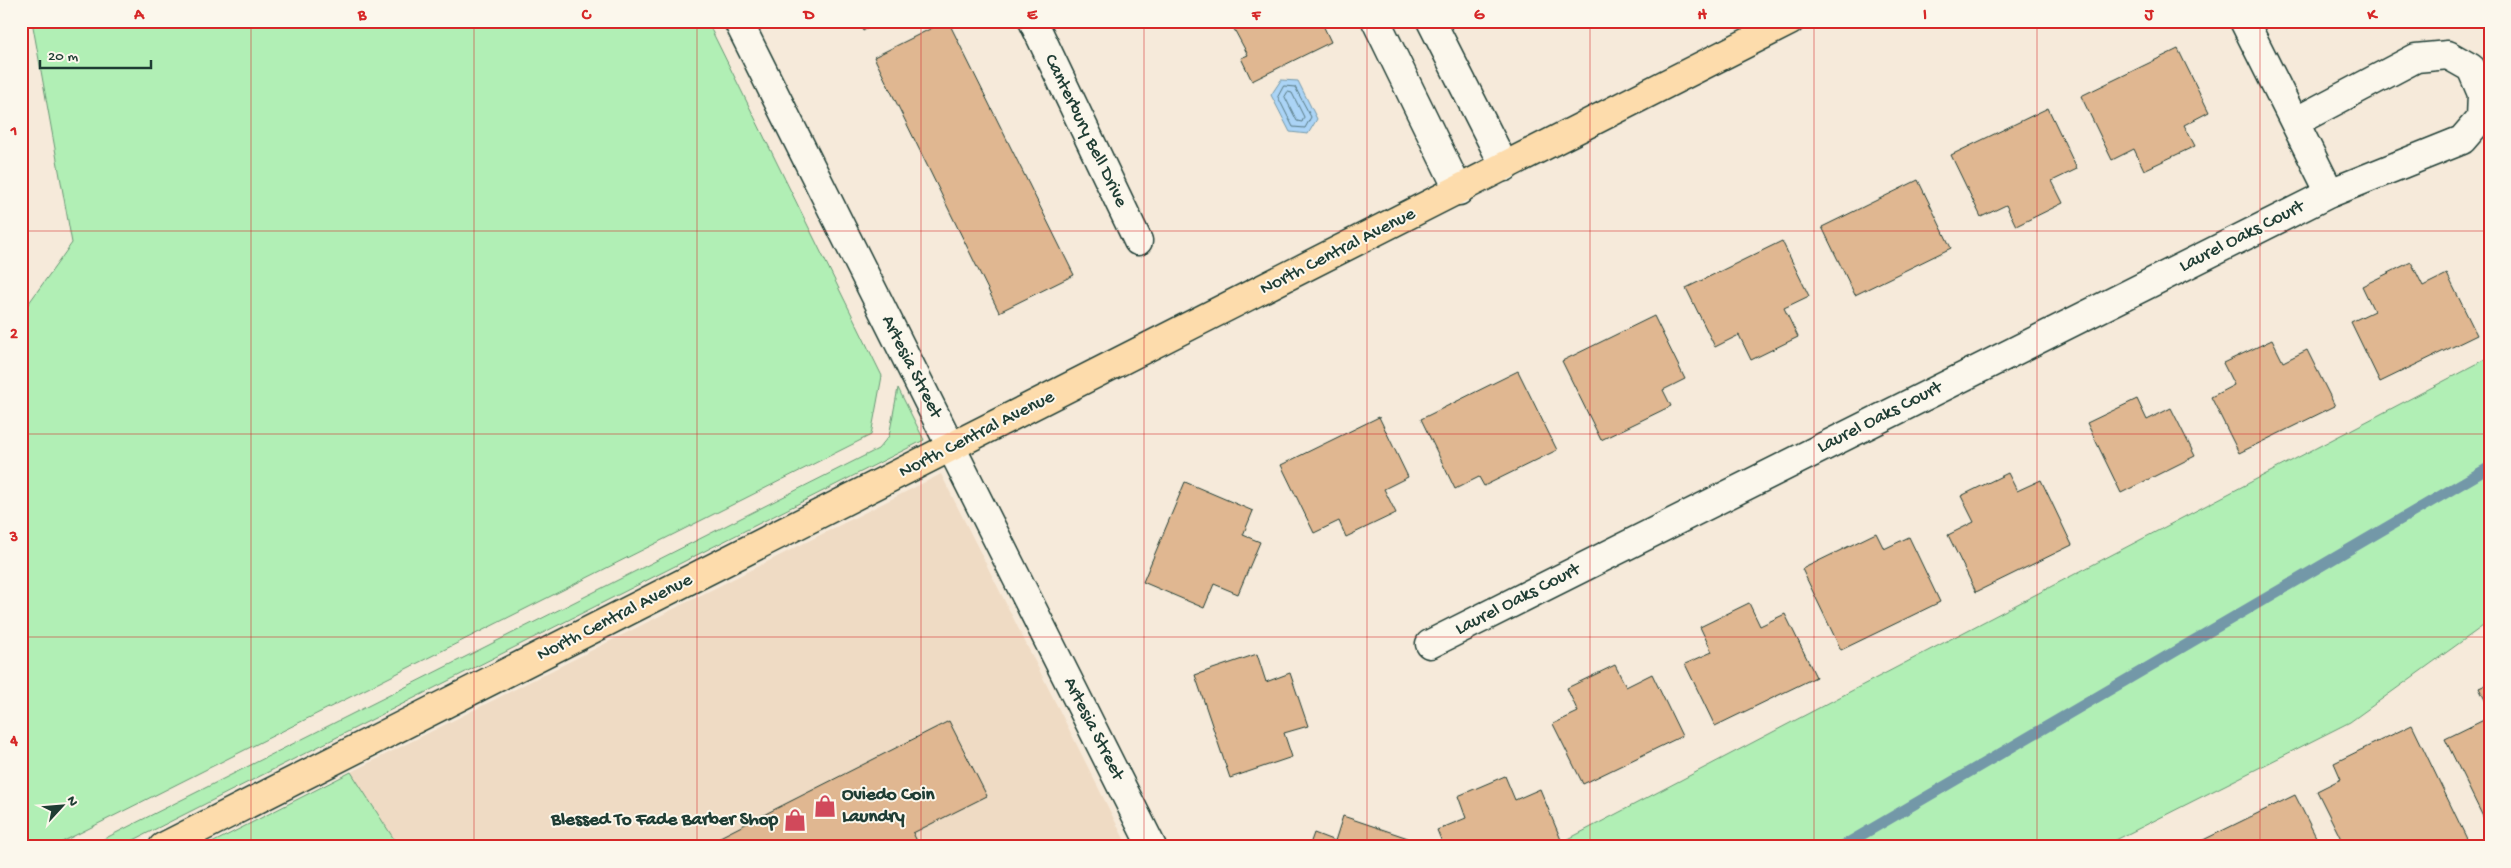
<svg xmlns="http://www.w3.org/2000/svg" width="2511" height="868" font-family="'Gochi Hand',sans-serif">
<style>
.built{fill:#efdbc4}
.green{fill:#b1efb5;stroke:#689674}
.water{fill:#abd4f6;stroke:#7398a8}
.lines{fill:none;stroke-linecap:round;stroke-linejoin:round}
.shore{stroke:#577982;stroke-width:1}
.stream{stroke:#7398a8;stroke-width:11}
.building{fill:#e0b791;stroke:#1f3d34}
.minor-casing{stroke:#1f3d34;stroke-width:31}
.tertiary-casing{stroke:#1f3d34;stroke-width:31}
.primary-casing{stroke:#1f3d34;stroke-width:31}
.minor{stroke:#fbf7ec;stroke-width:28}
.tertiary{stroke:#fbf7ec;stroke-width:28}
.primary{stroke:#fddcac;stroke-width:28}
.grid{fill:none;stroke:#d62828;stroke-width:1;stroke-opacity:0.55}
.labels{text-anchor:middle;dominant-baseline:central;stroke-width:4;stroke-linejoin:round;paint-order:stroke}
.street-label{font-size:19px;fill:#1f3d34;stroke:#fbf7ec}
.poi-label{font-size:19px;font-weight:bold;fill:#1f3d34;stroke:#fbf7ec;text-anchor:start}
.neatline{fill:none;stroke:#d62828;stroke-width:2}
.grid-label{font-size:16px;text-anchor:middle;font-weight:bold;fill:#d62828}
</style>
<rect width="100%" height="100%" fill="#f6eada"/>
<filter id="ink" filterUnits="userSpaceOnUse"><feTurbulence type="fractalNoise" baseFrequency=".02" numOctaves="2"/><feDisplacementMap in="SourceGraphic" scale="10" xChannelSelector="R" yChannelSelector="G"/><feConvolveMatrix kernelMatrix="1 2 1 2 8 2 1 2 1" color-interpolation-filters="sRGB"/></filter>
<g filter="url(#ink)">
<polygon class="built" points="941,474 1128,847 399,847 351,772"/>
<g class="green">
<polygon points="32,21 707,21 882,376 871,435 52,847 21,847 21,314 72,243"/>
<polygon points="2490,357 2490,621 2350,722 2102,847 1553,847"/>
<polygon points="898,388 924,440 120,847 88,847 878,449 889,436"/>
<polygon points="351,772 399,847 204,847"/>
</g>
<polygon class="water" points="1281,80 1298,81 1317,119 1308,134 1290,132 1271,95"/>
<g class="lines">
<g class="shore">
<polygon points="1284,86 1295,87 1311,117 1305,128 1293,127 1278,97"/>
<polygon points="1288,92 1292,93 1304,117 1302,122 1297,121 1285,97"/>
</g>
<polyline class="stream" points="1841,847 2490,467"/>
</g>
<g class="building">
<polygon points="858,21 882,21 863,31"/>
<polygon points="946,21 948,21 1074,275 999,312 874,57"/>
<polygon points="1249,21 1321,21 1331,42 1252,81 1241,58 1248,55 1234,29"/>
<polygon points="2178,49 2209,112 2184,125 2195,146 2144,170 2134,149 2112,160 2081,96"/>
<polygon points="2048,108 2077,169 2052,181 2063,203 2016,226 2006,205 1981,217 1951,155"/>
<polygon points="1918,180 1951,248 1855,295 1822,227"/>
<polygon points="1782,241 1809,296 1784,308 1798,337 1751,360 1739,335 1715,347 1686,288"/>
<polygon points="2411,262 2423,286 2447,274 2477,335 2380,382 2351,322 2374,311 2362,286"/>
<polygon points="1654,316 1685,379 1663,390 1671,406 1601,440 1562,361"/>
<polygon points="2272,340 2283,362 2307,350 2335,406 2239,453 2211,397 2234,385 2223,363"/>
<polygon points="1518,371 1557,450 1484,486 1479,477 1455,489 1421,419"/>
<polygon points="2137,399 2147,420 2171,408 2195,456 2121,493 2087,423"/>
<polygon points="1379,417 1408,477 1384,489 1396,513 1346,537 1339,521 1314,533 1281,465"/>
<polygon points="2008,473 2017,491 2041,480 2072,545 1976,592 1948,535 1974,522 1961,496"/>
<polygon points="1185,482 1253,511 1243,535 1260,542 1238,594 1214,584 1204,608 1143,582"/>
<polygon points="1876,533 1884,549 1909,537 1940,602 1841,650 1802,569"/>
<polygon points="1749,603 1760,626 1785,614 1816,677 1715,726 1685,664 1712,652 1700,627"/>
<polygon points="1257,654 1266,682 1290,673 1308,726 1284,733 1292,757 1230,778 1195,675"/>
<polygon points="1615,665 1626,687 1652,674 1682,736 1583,784 1553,724 1578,712 1567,688"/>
<polygon points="2490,683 2490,710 2479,688"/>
<polygon points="2490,717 2490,826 2488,827 2445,739"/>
<polygon points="949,721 987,796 913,833 920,847 725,847 720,837"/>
<polygon points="2412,725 2467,839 2451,847 2410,847 2408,843 2401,847 2345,847 2317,791 2341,779 2334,763"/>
<polygon points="1505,776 1515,800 1540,789 1564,847 1444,847 1437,830 1466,818 1458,796"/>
<polygon points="2295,795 2321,847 2194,847 2193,845"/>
<polygon points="1343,816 1408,838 1405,847 1309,847 1314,833 1335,841"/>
</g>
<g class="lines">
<defs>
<g id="minor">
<polyline points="1033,21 1138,241"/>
<polyline points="1376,21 1459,191"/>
<polyline points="1431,21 1505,167"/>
<polyline points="2244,21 2330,193"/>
<polyline points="951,447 1152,847"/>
<polyline points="1430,644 2330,193 2462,140 2481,118 2482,94 2471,68 2448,55 2416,58 2295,122"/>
</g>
<polyline id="tertiary" points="738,21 951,447"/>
<polyline id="primary" points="163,847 1790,21"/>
</defs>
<use href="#minor" class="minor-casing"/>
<use href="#tertiary" class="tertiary-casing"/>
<use href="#primary" class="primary-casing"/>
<use href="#minor" class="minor"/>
<use href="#tertiary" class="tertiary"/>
<use href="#primary" class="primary"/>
</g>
</g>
<path class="grid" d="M251 21V847M474 21V847M697 21V847M921 21V847M1144 21V847M1367 21V847M1590 21V847M1814 21V847M2037 21V847M2260 21V847M21 231H2490M21 434H2490M21 637H2490"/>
<defs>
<symbol id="shop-bare" viewBox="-9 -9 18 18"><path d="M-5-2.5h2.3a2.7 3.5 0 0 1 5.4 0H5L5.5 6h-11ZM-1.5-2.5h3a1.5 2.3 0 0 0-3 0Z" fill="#d1495b" stroke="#fbf7ec" stroke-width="2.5" paint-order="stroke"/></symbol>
</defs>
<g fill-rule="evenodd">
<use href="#shop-bare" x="809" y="790" width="32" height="32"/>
<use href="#shop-bare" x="779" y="804" width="32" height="32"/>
</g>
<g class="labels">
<g class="street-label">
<text transform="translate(1085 131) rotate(64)">Canterbury Bell Drive</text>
<text transform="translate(2242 237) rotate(-27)">Laurel Oaks Court</text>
<text transform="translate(1338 252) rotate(-27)">North Central Avenue</text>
<text transform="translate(911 367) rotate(63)">Artesia Street</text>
<text transform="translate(1880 418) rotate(-27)">Laurel Oaks Court</text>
<text transform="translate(977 435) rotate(-27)">North Central Avenue</text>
<text transform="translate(1518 600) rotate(-27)">Laurel Oaks Court</text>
<text transform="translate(615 618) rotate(-27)">North Central Avenue</text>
<text transform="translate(1093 729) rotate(63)">Artesia Street</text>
</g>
<g class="poi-label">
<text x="842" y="795">Oviedo Coin<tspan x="842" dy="22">Laundry</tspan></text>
<text x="778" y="820" text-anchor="end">Blessed To Fade Barber Shop</text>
</g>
</g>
<rect width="2511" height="868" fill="none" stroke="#fbf7ec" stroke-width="55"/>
<g transform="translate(62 806) rotate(64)" stroke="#fbf7ec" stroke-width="4" paint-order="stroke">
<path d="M0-4L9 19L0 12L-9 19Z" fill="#1f3d34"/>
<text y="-8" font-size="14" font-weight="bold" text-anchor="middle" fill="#1f3d34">N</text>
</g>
<path d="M40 60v8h111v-8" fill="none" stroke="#1f3d34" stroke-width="2.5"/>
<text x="48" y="60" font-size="15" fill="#1f3d34" stroke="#fbf7ec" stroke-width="4" paint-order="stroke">20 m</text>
<rect x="28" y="28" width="2456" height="812" class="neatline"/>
<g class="grid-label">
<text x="139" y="19">A</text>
<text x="362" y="19">B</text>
<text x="586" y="19">C</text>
<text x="809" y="19">D</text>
<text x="1032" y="19">E</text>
<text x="1256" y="19">F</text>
<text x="1479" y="19">G</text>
<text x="1702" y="19">H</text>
<text x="1925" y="19">I</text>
<text x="2149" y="19">J</text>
<text x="2372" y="19">K</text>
<text x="14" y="135">1</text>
<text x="14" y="338">2</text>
<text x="14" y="541">3</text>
<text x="14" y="745">4</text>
</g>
</svg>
